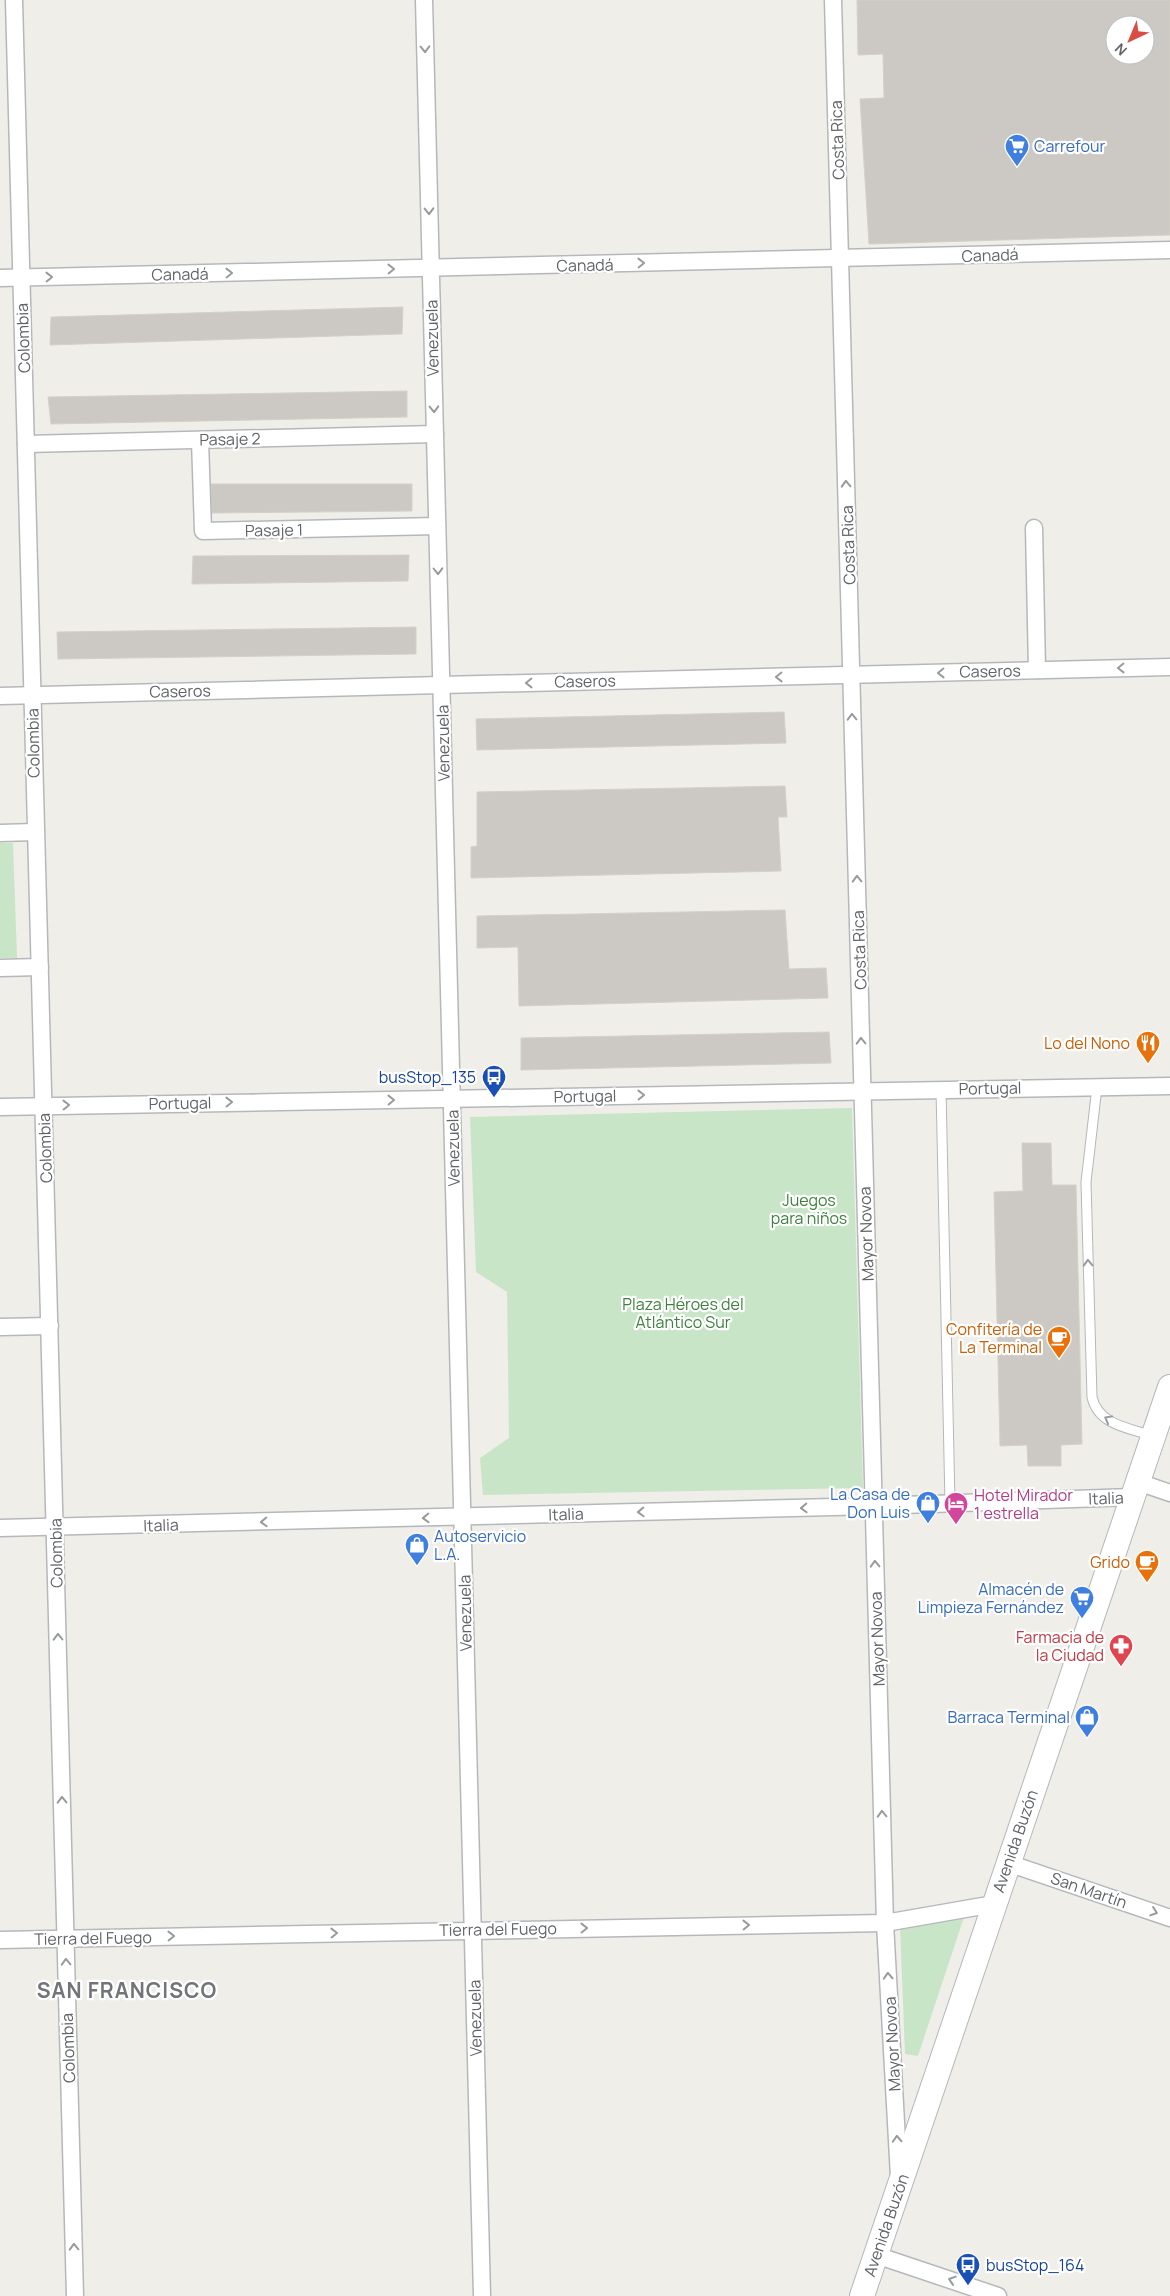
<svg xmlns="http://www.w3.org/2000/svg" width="1170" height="2296" font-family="Manrope,sans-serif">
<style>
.green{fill:#c8e5c8}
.building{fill:#ccc9c5;stroke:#d4d0c7;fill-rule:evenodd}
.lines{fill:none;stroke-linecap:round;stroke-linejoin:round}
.service-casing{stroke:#b5b8bb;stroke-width:11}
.minor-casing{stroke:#b5b8bb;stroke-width:19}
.secondary-casing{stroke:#b4b7bb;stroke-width:26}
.service{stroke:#fff;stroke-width:9}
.minor{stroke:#fff;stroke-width:16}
.secondary{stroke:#fff;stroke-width:24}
.oneway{stroke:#989a9c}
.labels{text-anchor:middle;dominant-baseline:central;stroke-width:4.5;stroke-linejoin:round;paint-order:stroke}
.street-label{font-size:16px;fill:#606367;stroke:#fff}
.shop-label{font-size:16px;fill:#366cbe;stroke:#fff;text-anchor:end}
.food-label{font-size:16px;fill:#c56008;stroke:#fff;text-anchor:end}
.transit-label{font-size:16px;fill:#164399;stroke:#fff;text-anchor:end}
.park-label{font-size:16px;fill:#3e803f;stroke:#fff}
.hotel-label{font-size:16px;fill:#b23c85;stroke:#fff;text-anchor:start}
.health-label{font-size:16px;fill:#be3a42;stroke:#fff;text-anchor:end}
.district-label{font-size:21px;font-weight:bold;letter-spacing:1px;fill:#717579;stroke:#fff}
</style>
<rect width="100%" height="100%" fill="#f0eee8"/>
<g class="green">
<polygon points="0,843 13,843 17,958 0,958"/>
<polygon points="852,1108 863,1488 483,1495 480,1458 509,1438 507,1292 476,1272 470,1117"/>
<polygon points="966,1911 918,2056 905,2054 900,1926"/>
</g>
<g class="building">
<path d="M857 0H1170V235L869 244 860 99 884 98 883 54 858 55ZM1115 25H1145V55H1115Z"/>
<polygon points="403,307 402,334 50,345 51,317"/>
<polygon points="407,391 407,417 51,424 48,397"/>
<polygon points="211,484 412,484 412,511 212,513"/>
<polygon points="409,555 408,581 192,584 193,556"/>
<polygon points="416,627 416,654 58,659 57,632"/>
<polygon points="784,712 786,743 477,750 476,719"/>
<polygon points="785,786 787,817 778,817 781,871 471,878 471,847 477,846 477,792"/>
<polygon points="785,910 789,969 826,968 828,998 519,1006 518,947 477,948 477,916"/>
<polygon points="829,1032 831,1063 521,1070 521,1038"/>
<polygon points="1022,1143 1051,1143 1052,1185 1076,1185 1082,1444 1061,1445 1061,1466 1028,1466 1027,1445 1000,1446 994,1192 1023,1191"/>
</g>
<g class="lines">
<defs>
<g id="service">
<path d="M1097 1087 1086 1182 1092 1397C1098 1425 1129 1428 1153 1436"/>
<polyline points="941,1089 950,1503"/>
</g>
<g id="minor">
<polyline points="14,0 75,2296"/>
<polyline points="424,0 482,2296"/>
<polyline points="833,0 885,1923 899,2177"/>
<polyline points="0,278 1170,250"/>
<polyline points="200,440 203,531 437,526"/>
<polyline points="26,444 435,434"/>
<polyline points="1034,528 1037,670"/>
<polyline points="0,696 1170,667"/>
<polyline points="0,833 35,832"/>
<polyline points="0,968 40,967"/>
<polyline points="0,1107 1170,1086"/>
<polyline points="0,1327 50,1326"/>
<polyline points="1138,1482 1170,1493"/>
<polyline points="0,1528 874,1506 1132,1497"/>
<polyline points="1008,1863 1170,1918"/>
<polyline points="0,1940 885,1923 994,1904"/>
<polyline points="876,2255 998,2296"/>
</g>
<polyline id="secondary" points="862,2296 1170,1387"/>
</defs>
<use href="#service" class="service-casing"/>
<use href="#minor" class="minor-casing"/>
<use href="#secondary" class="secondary-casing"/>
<use href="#service" class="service"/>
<use href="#minor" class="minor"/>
<use href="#secondary" class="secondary"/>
</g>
<defs><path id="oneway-chevron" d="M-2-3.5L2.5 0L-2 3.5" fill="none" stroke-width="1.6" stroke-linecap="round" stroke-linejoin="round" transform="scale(1.25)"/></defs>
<g class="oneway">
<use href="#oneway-chevron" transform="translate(425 49) rotate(89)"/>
<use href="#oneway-chevron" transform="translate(429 211) rotate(89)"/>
<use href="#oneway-chevron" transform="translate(641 263) rotate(-1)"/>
<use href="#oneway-chevron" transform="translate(391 269) rotate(-1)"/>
<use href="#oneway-chevron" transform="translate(229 273) rotate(-1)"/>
<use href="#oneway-chevron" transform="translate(49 277) rotate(-1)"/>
<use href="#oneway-chevron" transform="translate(434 409) rotate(89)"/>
<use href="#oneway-chevron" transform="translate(846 484) rotate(-92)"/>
<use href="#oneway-chevron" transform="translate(438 571) rotate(89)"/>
<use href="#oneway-chevron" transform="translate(1121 668) rotate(179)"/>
<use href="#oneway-chevron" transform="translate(941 673) rotate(179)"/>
<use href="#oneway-chevron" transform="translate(779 677) rotate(179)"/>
<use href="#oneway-chevron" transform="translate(529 683) rotate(179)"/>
<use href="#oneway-chevron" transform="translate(852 717) rotate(-92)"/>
<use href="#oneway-chevron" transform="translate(857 879) rotate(-92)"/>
<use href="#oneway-chevron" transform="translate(861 1041) rotate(-92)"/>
<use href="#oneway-chevron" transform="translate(641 1095) rotate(-1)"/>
<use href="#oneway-chevron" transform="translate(391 1100) rotate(-1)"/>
<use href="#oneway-chevron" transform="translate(229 1102) rotate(-1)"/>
<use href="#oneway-chevron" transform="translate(66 1105) rotate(-1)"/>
<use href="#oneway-chevron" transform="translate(1088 1263) rotate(-92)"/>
<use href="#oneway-chevron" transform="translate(1108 1419) rotate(-151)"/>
<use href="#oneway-chevron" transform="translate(804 1508) rotate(178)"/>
<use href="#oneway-chevron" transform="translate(641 1512) rotate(178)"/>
<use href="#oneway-chevron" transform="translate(426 1518) rotate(178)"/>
<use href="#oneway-chevron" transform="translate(264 1522) rotate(178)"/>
<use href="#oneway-chevron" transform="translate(875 1564) rotate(-92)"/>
<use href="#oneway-chevron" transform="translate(58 1637) rotate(-91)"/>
<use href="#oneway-chevron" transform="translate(62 1800) rotate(-91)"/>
<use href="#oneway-chevron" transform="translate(882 1814) rotate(-92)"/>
<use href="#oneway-chevron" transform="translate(1154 1912) rotate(19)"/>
<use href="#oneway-chevron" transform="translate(746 1925) rotate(-1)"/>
<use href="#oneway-chevron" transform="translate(584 1928) rotate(-1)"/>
<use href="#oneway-chevron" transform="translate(334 1933) rotate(-1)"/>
<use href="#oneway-chevron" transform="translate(171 1936) rotate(-1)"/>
<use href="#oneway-chevron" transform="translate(66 1962) rotate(-92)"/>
<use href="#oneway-chevron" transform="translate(888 1976) rotate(-93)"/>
<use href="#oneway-chevron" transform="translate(897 2139) rotate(-93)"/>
<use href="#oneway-chevron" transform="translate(74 2247) rotate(-92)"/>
<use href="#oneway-chevron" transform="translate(952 2280) rotate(-162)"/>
</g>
<defs>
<symbol id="supermarket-pin" viewBox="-11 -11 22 30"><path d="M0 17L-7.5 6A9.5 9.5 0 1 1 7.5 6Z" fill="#3f7fe0" stroke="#fff"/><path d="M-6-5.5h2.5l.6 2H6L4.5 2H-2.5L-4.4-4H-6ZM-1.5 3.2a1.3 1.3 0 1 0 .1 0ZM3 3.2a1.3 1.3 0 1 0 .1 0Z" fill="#fff"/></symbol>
<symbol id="restaurant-pin" viewBox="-11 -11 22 30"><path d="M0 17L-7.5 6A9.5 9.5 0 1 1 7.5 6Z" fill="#e8710a" stroke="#fff"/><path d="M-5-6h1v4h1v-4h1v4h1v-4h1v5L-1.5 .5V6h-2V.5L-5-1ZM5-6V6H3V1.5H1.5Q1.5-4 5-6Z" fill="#fff"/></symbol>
<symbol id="bus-pin" viewBox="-11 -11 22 30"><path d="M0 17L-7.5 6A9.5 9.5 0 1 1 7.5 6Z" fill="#1a4fb4" stroke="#fff"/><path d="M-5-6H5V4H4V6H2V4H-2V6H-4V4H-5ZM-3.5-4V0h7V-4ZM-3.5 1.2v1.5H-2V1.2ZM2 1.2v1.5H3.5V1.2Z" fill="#fff"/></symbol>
<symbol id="cafe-pin" viewBox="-11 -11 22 30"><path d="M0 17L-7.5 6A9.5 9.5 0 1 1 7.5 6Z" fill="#e8710a" stroke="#fff"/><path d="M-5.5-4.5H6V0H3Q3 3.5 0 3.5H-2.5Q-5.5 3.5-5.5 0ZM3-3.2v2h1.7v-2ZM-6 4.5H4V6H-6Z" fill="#fff"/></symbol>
<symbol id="shop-pin" viewBox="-11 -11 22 30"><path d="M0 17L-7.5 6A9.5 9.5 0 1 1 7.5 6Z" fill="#3f7fe0" stroke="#fff"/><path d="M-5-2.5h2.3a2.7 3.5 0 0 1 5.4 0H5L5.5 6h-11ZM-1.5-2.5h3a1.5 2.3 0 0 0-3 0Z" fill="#fff"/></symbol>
<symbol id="hotel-pin" viewBox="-11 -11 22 30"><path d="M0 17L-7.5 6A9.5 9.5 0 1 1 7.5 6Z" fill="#d1479c" stroke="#fff"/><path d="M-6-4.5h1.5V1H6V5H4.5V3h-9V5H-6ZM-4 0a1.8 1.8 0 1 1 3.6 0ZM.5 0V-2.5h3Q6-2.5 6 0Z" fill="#fff"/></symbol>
<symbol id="pharmacy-pin" viewBox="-11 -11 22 30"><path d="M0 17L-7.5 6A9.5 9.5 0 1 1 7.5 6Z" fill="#e0444e" stroke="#fff"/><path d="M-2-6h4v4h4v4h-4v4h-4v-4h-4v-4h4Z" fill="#fff"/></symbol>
</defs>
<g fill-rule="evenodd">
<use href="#supermarket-pin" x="1003" y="132" width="28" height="38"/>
<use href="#restaurant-pin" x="1134" y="1029" width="28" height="38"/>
<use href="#bus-pin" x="480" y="1063" width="28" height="38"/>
<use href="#cafe-pin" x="1045" y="1324" width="28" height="38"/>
<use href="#shop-pin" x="914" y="1489" width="28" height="38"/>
<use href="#hotel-pin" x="942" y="1490" width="28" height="38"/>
<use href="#shop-pin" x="403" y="1531" width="28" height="38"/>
<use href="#cafe-pin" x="1133" y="1548" width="28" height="38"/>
<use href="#supermarket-pin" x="1068" y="1584" width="28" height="38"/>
<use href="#pharmacy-pin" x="1107" y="1632" width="28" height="38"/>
<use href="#shop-pin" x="1073" y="1703" width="28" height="38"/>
<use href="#bus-pin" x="954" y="2251" width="28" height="38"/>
</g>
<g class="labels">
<g class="street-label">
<text transform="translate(837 140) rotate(-92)">Costa Rica</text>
<text transform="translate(990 255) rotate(-2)">Canadá</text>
<text transform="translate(585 265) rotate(-1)">Canadá</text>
<text transform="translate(180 274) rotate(-1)">Canadá</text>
<text transform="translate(23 338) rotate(-92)">Colombia</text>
<text transform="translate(432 338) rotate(-91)">Venezuela</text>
<text transform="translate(230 439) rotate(-1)">Pasaje 2</text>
<text transform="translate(274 530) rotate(-1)">Pasaje 1</text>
<text transform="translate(848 545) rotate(-92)">Costa Rica</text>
<text transform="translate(990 671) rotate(-1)">Caseros</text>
<text transform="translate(585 681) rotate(-1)">Caseros</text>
<text transform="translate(180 691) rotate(-1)">Caseros</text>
<text transform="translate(33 743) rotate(-91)">Colombia</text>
<text transform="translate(443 743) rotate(-91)">Venezuela</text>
<text transform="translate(859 950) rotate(-92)">Costa Rica</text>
<text transform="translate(990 1088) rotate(-1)">Portugal</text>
<text transform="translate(585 1096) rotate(-1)">Portugal</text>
<text transform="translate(180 1103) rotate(-1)">Portugal</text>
<text transform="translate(45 1148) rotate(-92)">Colombia</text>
<text transform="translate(453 1148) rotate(-91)">Venezuela</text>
<text transform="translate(866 1234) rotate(-92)">Mayor Novoa</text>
<text transform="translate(1106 1498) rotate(-2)">Italia</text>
<text transform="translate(566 1514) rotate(-2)">Italia</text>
<text transform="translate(161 1525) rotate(-2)">Italia</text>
<text transform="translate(56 1553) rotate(-91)">Colombia</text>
<text transform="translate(465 1613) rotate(-91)">Venezuela</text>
<text transform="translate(877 1639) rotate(-92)">Mayor Novoa</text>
<text transform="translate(1015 1841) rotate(-71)">Avenida Buzón</text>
<text transform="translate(1089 1890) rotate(19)">San Martín</text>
<text transform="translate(498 1929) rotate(-1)">Tierra del Fuego</text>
<text transform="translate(93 1938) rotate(-1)">Tierra del Fuego</text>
<text transform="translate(475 2018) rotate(-91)">Venezuela</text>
<text transform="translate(892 2044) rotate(-93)">Mayor Novoa</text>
<text transform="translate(68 2048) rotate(-92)">Colombia</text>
<text transform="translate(886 2225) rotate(-71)">Avenida Buzón</text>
</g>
<g class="shop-label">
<text x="1034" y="146" text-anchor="start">Carrefour</text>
<text x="910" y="1494">La Casa de<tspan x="910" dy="18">Don Luis</tspan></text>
<text x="434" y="1536" text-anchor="start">Autoservicio<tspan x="434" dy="18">L.A.</tspan></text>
<text x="1064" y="1589">Almacén de<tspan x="1064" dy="18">Limpieza Fernández</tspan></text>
<text x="1070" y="1717">Barraca Terminal</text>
</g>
<g class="food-label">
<text x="1130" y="1043">Lo del Nono</text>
<text x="1042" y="1329">Confitería de<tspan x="1042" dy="18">La Terminal</tspan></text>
<text x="1130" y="1562">Grido</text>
</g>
<g class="transit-label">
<text x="476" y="1077">busStop_135</text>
<text x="986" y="2265" text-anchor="start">busStop_164</text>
</g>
<g class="park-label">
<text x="809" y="1200">Juegos<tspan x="809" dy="18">para niños</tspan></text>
<text x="683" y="1304">Plaza Héroes del<tspan x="683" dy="18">Atlántico Sur</tspan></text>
</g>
<g class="hotel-label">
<text x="974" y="1495">Hotel Mirador<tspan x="974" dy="18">1 estrella</tspan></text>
</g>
<g class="health-label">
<text x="1104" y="1637">Farmacia de<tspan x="1104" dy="18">la Ciudad</tspan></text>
</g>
<g class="district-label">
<text x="127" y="1990">SAN FRANCISCO</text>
</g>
</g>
<g transform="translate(1130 40) rotate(224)"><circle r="24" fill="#ffffff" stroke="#bfc1c2"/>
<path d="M0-4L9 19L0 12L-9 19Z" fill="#d94d45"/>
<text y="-8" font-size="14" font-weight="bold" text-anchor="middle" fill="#606367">N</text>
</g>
</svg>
